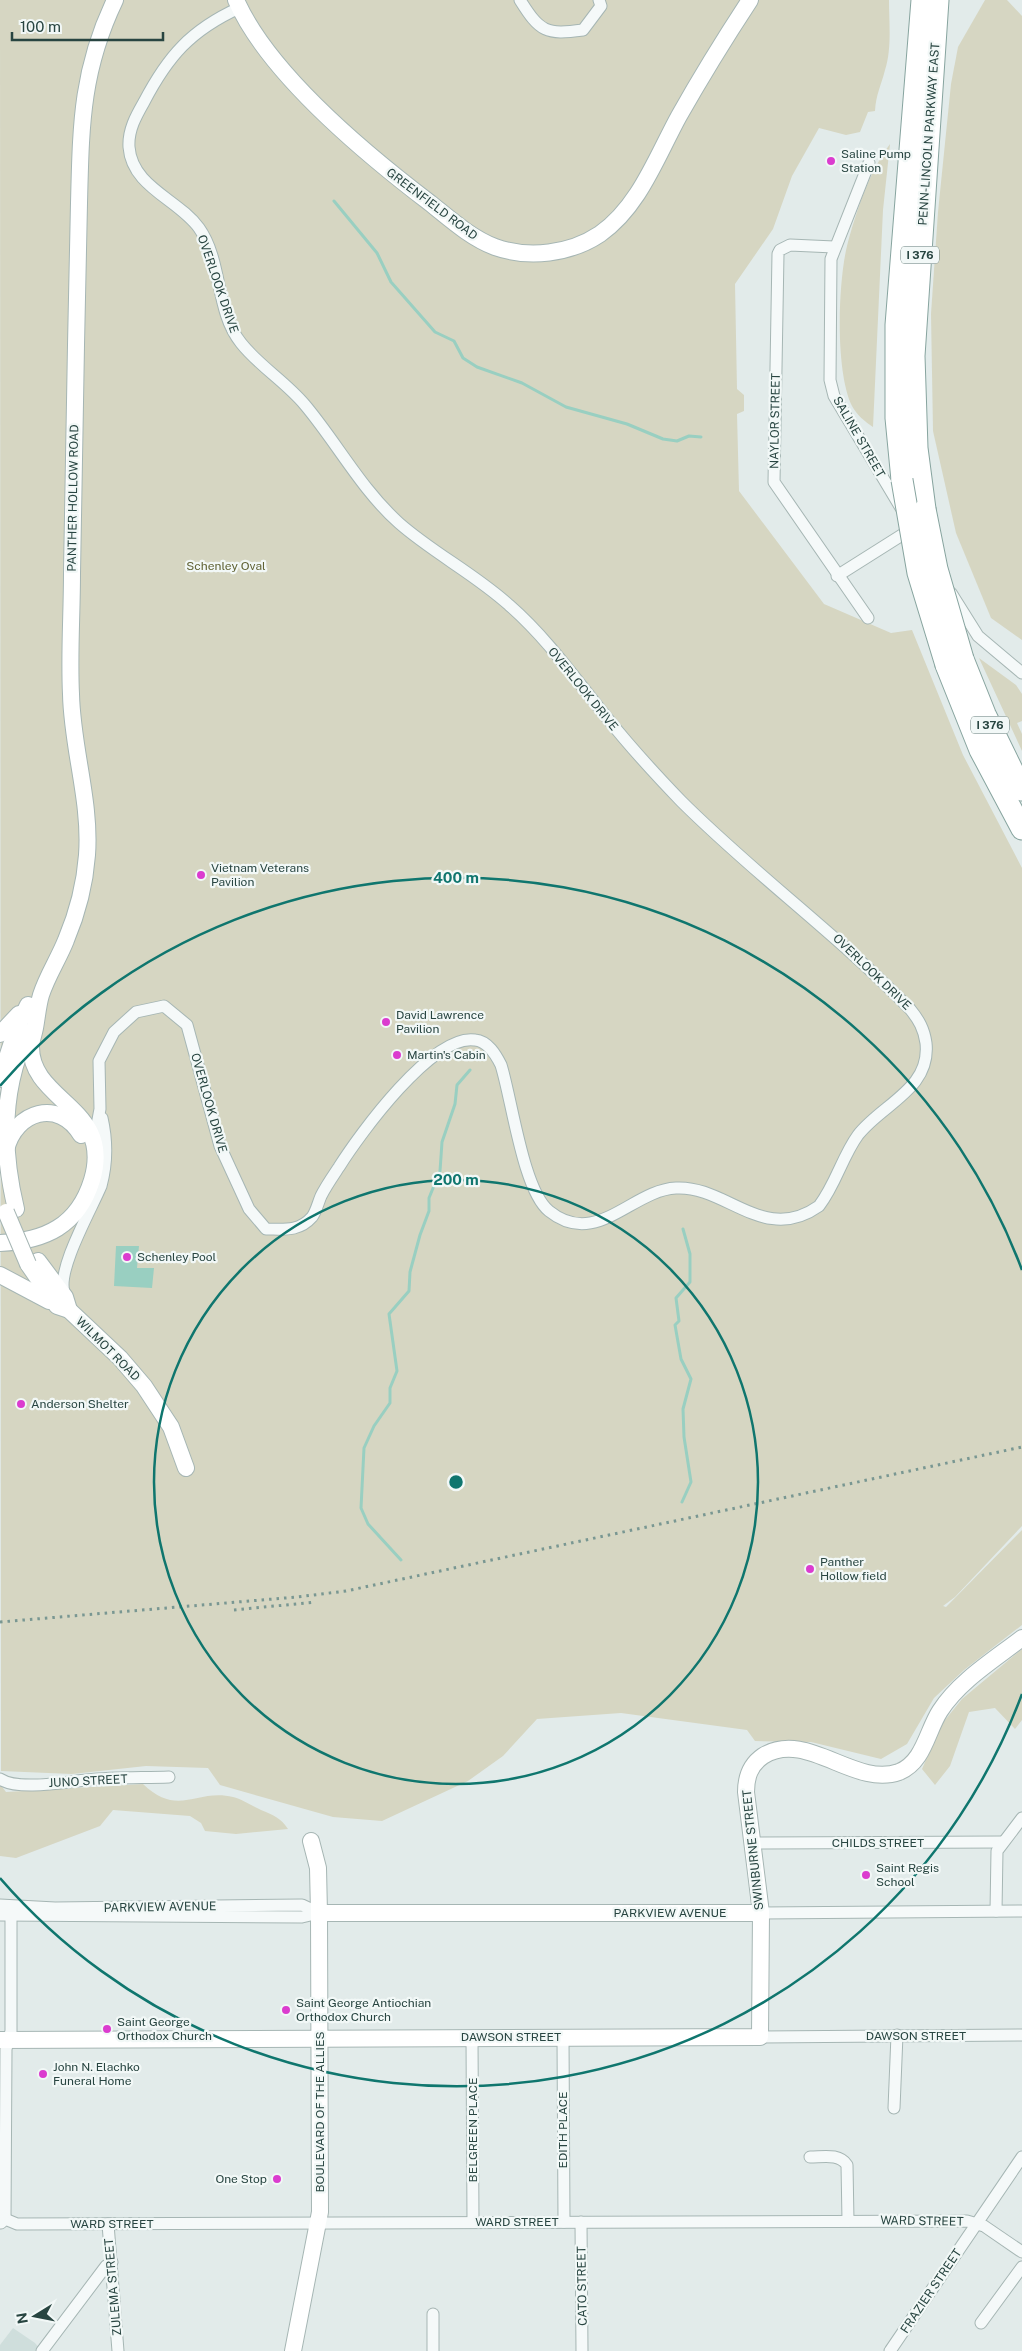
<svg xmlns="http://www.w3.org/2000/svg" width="1022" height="2351" font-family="'Public Sans',sans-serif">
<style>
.built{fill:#cfdedc}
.green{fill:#d6d6c2}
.water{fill:#99cfc1}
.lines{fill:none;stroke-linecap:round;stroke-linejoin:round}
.stream{stroke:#99cfc1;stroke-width:3}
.street-casing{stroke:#a6b6b4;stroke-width:13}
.secondary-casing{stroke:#a6b6b4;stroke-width:18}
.highway-casing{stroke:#87a49f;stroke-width:23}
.street{stroke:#f5f9f9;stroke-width:11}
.secondary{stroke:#fff;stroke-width:16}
.highway{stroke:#fff;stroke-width:21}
.rail{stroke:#799792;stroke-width:3;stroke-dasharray:2.5 5;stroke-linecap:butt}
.secondary-bridge-casing{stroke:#a6b6b4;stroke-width:18;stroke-linecap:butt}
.highway-bridge-casing{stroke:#87a49f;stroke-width:23;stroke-linecap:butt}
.secondary-bridge{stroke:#fff;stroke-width:16}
.highway-bridge{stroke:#fff;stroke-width:21}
.ring{fill:none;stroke:#0f766e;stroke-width:2.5}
.poi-dot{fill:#db3ccf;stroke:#f2f8f7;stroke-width:2}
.labels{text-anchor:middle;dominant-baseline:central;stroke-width:4.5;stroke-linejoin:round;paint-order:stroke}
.shield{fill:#f2f8f7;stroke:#657b78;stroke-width:1}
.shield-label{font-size:11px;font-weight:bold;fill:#284541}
.street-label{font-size:12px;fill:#284541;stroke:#f2f8f7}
.poi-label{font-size:12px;fill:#284541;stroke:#f2f8f7;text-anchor:start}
.park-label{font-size:12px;fill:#606234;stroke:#f2f8f7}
.centre{fill:#0f766e;stroke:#f2f8f7;stroke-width:2.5}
.ring-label{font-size:15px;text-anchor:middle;font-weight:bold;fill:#0f766e;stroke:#f2f8f7;stroke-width:4.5;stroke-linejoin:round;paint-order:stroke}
</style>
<rect width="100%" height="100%" fill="#e2ebea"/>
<polygon class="built" points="13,2328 35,2343 39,2348 36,2351 0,2351 0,2345"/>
<g class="green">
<path d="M0 0H889C889 23 892 48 885 70 881 86 876 94 875 111L868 112 860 132 846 135 819 128 792 176 773 229 735 284 737 389 744 395V411L737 414 739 491 824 604 891 633 912 630 963 755 1022 868V1526L955 1597 943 1606 946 1607 1022 1530V1625L964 1670 934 1698 907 1744 881 1759 811 1742 755 1741 747 1730 621 1713 537 1719 503 1756 468 1781 382 1821 333 1817 220 1785 208 1768 146 1766 72 1774 1 1771Z"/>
<polygon points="985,0 1007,0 1022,16 1022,640 991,618 956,533 933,431 931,314 938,212 951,84 958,47"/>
<path d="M890 144 883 210 873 427C864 421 857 415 852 406 835 371 838 283 847 246 856 212 869 172 890 144Z"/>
<polygon points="979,658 1016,685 1022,694 1022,721 1017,723 1022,734 1022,751"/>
<polygon points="1022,1649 1022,1720 1015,1729 995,1708 969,1712 950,1766 935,1785 922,1769 941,1725 962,1699"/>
<path d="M0 1784 6 1792 143 1784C178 1818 197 1788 233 1797 242 1799 252 1806 261 1810 273 1815 281 1818 288 1829L236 1834 205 1831 201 1823 190 1816 113 1810 100 1826 16 1858 0 1856Z"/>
</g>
<polygon class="water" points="116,1246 139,1246 137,1268 154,1268 152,1288 114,1286"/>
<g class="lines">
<g class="stream">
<polyline points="334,201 377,253 391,282 435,332 454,341 463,358 477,367 522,383 566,407 627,424 663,439 677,441 689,436 701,437"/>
<polyline points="682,1502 691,1482 684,1437 683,1409 691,1379 681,1359 675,1325 679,1321 676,1298 690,1282 690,1254 683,1229"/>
<polyline points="401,1560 368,1524 361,1508 364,1448 374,1426 390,1403 390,1388 397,1371 389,1314 409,1291 410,1272 420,1235 429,1211 429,1198 440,1171 442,1142 455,1104 457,1085 470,1070"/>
</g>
<defs>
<g id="street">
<path d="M520 0C540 32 546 35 583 30L601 6 599 0"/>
<polyline points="869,163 831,259 830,380 834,396 901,508"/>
<polyline points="834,247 790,245 780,250 778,254 774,482 868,618"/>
<polyline points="837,576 913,528"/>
<polyline points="951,593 978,636 1022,673"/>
<path d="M94 1141 100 1109 99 1061 114 1032 136 1012 164 1006 187 1025 220 1146 249 1209 266 1229C283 1229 299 1232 312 1217 316 1212 318 1203 321 1196 326 1186 333 1176 339 1167 359 1135 433 1033 475 1040 488 1041 496 1055 501 1065 512 1100 523 1190 549 1211 596 1249 632 1190 676 1188 726 1185 764 1245 819 1206 836 1184 842 1157 858 1135 882 1104 931 1089 926 1043 924 1029 919 1020 910 1009 838 935 754 874 681 801 656 775 631 748 608 719 577 681 547 638 509 605 475 574 433 553 399 523 361 489 337 443 305 405 286 382 259 366 241 343 215 311 223 262 199 228 178 199 132 187 129 147 128 130 136 116 144 102 168 56 191 30 239 8"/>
<path d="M64 1292C57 1269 91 1210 101 1186 107 1164 107 1140 102 1118"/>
<path d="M0 1779C18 1791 65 1782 87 1780 114 1777 142 1778 169 1777"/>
<polyline points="752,1843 1003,1842"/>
<polyline points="0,1905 55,1908 302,1905 319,1913"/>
<polyline points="996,1911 997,1851 1022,1818"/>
<polyline points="761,1913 1022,1911"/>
<polyline points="0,1915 302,1917 319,1913"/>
<polyline points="563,2037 564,2222"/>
<polyline points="760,2037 1022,2035"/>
<polyline points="472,2038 473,2222"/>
<polyline points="894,2108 897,2035"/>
<path d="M810 2157C823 2157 839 2153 847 2165L848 2221"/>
<polyline points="5,2219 17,2224 967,2221 984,2226 1022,2252"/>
<polyline points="581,2222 582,2351"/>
<polyline points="1,2223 5,2219 6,2049 11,2031 11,1916"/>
<polyline points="108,2224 118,2351"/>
<polyline points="433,2314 433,2351"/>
<polyline points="981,2323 1022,2267"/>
<polyline points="42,2351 106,2266 112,2262"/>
<path d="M890 2351C934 2286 978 2221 1022 2157"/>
</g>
<g id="secondary">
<path d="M236 0C268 73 367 155 430 203 450 219 471 238 495 247 529 259 570 254 600 234 639 207 657 156 679 116 701 77 725 38 750 0"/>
<polyline points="0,1034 19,1014"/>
<polyline points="0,1079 16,1030 28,1005"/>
<path d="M6 1150C15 1111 59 1098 81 1135"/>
<path d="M16 1209C2 1151 1 1088 28 1032"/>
<path d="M0 1243C45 1241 78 1226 92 1180 114 1107 31 1102 31 1047 31 1041 34 1034 35 1028 37 1017 38 1005 41 995 47 976 59 958 66 940 77 914 85 882 87 855 91 801 72 748 71 694 69 654 72 614 72 573 73 497 74 421 76 345 77 297 78 250 79 203 81 126 81 71 115 0"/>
<polyline points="38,1261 65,1297 69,1310"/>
<polyline points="28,1264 57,1306 69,1310 120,1358 144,1386 171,1427 186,1468"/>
<polyline points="0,1275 49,1301"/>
<polyline points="319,1913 761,1913"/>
<path d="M0 2040 760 2037 761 1913 746 1792C746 1777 750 1765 763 1756 807 1729 854 1788 899 1772 924 1762 927 1731 940 1711 959 1681 995 1659 1022 1638"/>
<polyline points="293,2351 320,2212 319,1913 318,1868 311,1841"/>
</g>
<g id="highway">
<polyline points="902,480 896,418 896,325 922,0"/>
<polyline points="925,509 917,448 914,356 938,0"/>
<polyline points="963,659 985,714 1022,790"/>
<polyline points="946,665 980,750 1022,829"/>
</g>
</defs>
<use href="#street" class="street-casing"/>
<use href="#secondary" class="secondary-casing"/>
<use href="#highway" class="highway-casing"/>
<use href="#street" class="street"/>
<use href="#secondary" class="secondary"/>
<use href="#highway" class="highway"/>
<g class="rail">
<polyline points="234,1610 316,1602"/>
<polyline points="0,1622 297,1597 346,1591 1022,1447"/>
</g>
<defs>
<polyline id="secondary-bridge" points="6,1212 28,1264"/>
<g id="highway-bridge">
<polyline points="902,480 918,573 946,665"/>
<polyline points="925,509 937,569 963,659"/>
</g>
</defs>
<use href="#secondary-bridge" class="secondary-bridge-casing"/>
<use href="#highway-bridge" class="highway-bridge-casing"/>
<use href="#secondary-bridge" class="secondary-bridge"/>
<use href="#highway-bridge" class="highway-bridge"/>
</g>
<g class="ring">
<circle cx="456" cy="1482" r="302"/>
<path d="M1022 1694A604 604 0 0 1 0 1878M0 1086A604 604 0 0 1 1022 1270"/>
</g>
<g class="poi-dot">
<circle cx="831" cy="161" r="5"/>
<circle cx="201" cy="875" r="5"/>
<circle cx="386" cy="1022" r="5"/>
<circle cx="397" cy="1055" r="5"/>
<circle cx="127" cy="1257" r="5"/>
<circle cx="21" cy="1404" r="5"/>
<circle cx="810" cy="1569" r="5"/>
<circle cx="866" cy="1875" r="5"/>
<circle cx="286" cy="2010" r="5"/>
<circle cx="107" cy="2029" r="5"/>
<circle cx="43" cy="2074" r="5"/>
<circle cx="277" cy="2179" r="5"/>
</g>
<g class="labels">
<g class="shield">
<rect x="901" y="246.5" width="38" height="17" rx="4"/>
<rect x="971" y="716.5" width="38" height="17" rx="4"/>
</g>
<g class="shield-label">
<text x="920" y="255">I 376</text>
<text x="990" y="725">I 376</text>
</g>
<g class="street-label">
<text transform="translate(929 134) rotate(-86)">PENN-LINCOLN PARKWAY EAST</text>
<text transform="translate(432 204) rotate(37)">GREENFIELD ROAD</text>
<text transform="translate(218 284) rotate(71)">OVERLOOK DRIVE</text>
<text transform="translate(775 421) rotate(-89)">NAYLOR STREET</text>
<text transform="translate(859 437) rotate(60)">SALINE STREET</text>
<text transform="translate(73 498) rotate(-89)">PANTHER HOLLOW ROAD</text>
<text transform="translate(583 689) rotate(51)">OVERLOOK DRIVE</text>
<text transform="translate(872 972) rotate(44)">OVERLOOK DRIVE</text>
<text transform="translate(209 1103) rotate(74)">OVERLOOK DRIVE</text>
<text transform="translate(108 1349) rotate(45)">WILMOT ROAD</text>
<text transform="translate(88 1781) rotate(-3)">JUNO STREET</text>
<text x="878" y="1843">CHILDS STREET</text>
<text transform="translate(753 1850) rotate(-96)">SWINBURNE STREET</text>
<text transform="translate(160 1907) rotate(-1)">PARKVIEW AVENUE</text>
<text x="670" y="1913">PARKVIEW AVENUE</text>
<text x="916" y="2036">DAWSON STREET</text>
<text x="511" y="2037">DAWSON STREET</text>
<text transform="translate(320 2112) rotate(-90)">BOULEVARD OF THE ALLIES</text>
<text transform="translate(473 2130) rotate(-90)">BELGREEN PLACE</text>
<text transform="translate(563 2130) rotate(-90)">EDITH PLACE</text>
<text transform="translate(922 2221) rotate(1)">WARD STREET</text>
<text x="517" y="2222">WARD STREET</text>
<text x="112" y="2224">WARD STREET</text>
<text transform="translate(582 2286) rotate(-91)">CATO STREET</text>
<text transform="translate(113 2287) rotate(-95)">ZULEMA STREET</text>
<text transform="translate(931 2291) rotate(-56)">FRAZIER STREET</text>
</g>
<g class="poi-label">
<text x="841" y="154">Saline Pump<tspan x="841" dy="14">Station</tspan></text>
<text x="211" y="868">Vietnam Veterans<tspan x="211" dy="14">Pavilion</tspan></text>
<text x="396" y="1015">David Lawrence<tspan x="396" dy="14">Pavilion</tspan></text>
<text x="407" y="1055">Martin's Cabin</text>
<text x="137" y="1257">Schenley Pool</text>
<text x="31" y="1404">Anderson Shelter</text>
<text x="820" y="1562">Panther<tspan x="820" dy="14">Hollow field</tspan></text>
<text x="876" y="1868">Saint Regis<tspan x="876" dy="14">School</tspan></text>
<text x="296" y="2003">Saint George Antiochian<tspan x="296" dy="14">Orthodox Church</tspan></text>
<text x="117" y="2022">Saint George<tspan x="117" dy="14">Orthodox Church</tspan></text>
<text x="53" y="2067">John N. Elachko<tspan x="53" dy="14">Funeral Home</tspan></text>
<text x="267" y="2179" text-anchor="end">One Stop</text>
</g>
<g class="park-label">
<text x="226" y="566">Schenley Oval</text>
</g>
</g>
<circle cx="456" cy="1482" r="8" class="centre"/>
<g class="ring-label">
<text x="456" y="883">400 m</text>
<text x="456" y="1185">200 m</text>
</g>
<g transform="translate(35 2316) rotate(260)" stroke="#f2f8f7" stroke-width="4" paint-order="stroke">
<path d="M0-4L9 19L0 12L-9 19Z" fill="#284541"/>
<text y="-8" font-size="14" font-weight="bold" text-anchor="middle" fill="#284541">N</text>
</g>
<path d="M12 32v8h151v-8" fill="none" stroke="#284541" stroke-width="2.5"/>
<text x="20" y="32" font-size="15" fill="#284541" stroke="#f2f8f7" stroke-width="4" paint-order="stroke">100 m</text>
</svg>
